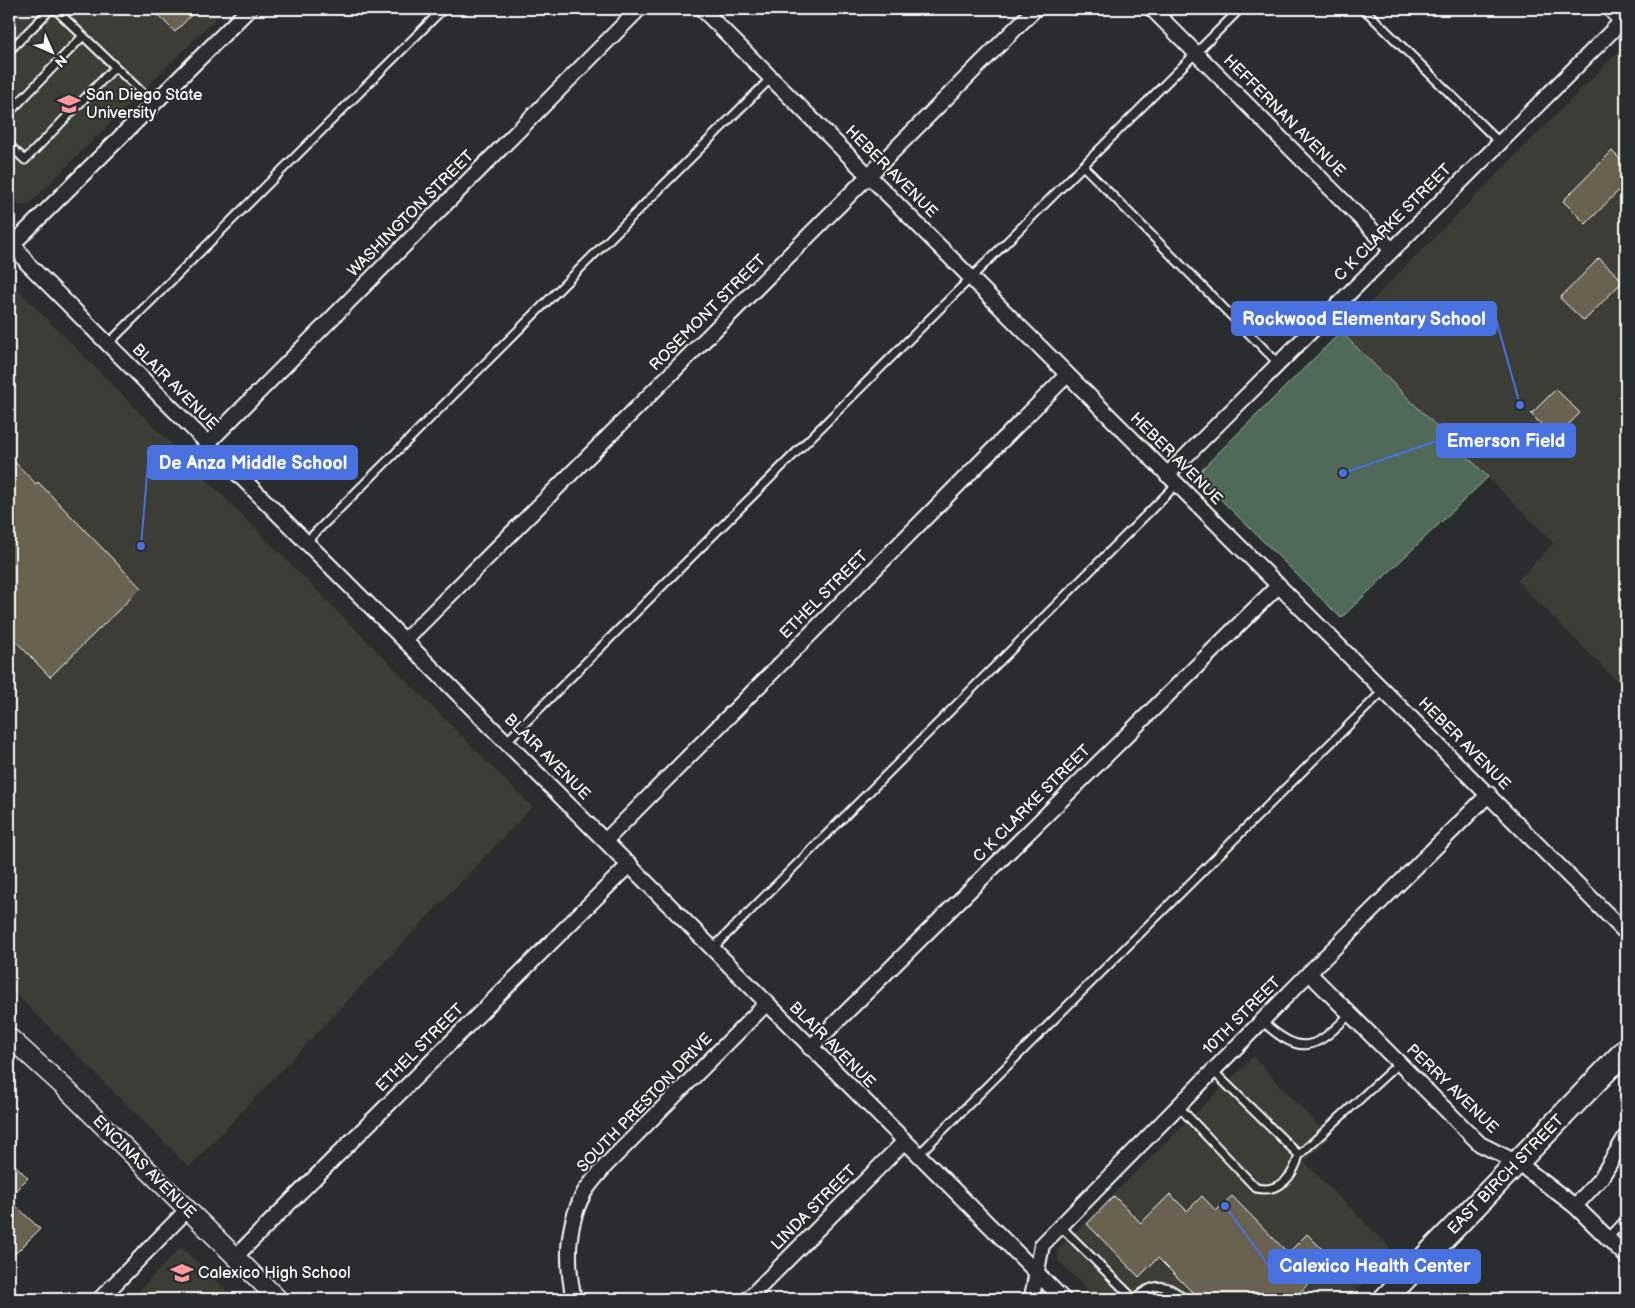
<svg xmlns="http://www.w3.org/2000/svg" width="1635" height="1308" font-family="'Balsamiq Sans',sans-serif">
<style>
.built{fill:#3d3d38}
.green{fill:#506a59;stroke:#a8b4ac}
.building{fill:#696251;stroke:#fff}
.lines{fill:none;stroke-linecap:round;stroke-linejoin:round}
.service-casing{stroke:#fff;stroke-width:11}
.minor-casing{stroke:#fff;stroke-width:18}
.tertiary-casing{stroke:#fff;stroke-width:21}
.primary-casing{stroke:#fff;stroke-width:26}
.service{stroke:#2a2d2e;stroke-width:7}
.minor{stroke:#2a2d2e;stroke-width:14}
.tertiary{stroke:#2a2d2e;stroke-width:18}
.primary{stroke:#2a2d2e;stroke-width:22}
.labels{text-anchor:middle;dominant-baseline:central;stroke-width:4;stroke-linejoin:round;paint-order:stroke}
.poi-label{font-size:16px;fill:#fff;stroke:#2a2d2e;text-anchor:start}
.street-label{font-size:16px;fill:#fff;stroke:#2a2d2e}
.leader{fill:none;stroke:#4a71e0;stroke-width:2}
.callout-dot{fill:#4a71e0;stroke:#2a2d2e;stroke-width:2}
.callout{fill:#4a71e0;stroke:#4a71e0;stroke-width:2}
.callout-label{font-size:18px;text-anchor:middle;font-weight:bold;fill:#fff}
</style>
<rect width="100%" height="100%" fill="#2a2d2e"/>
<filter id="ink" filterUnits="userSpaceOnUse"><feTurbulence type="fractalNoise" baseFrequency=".02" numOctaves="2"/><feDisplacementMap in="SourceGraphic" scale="10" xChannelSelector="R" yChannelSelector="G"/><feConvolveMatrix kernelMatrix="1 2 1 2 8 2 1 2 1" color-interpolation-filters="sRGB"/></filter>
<g filter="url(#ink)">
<g class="built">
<polygon points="9,9 225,9 29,204 20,206 9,200"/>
<polygon points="1619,51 1626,52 1626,690 1517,581 1554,543 1341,332"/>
<polygon points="11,283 532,807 189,1167 9,987 9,285"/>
<polygon points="1253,1057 1330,1138 1304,1162 1394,1252 1348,1299 1097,1299 1058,1260 1058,1249"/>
<polygon points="181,1247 235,1299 131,1299"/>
</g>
<polygon class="green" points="1341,332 1488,477 1341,618 1202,481 1202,469"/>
<g class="building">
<polygon points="152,9 197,9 175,32"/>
<polygon points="1612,151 1626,165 1626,183 1586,224 1563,201"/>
<polygon points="1599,258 1623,281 1584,321 1560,298"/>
<polygon points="1556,389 1580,413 1555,438 1531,414"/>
<polygon points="9,456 36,484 38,482 141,588 50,677 9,634"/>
<polygon points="9,1159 28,1178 9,1197"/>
<polygon points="1170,1194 1187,1211 1202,1196 1216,1211 1232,1196 1288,1253 1307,1234 1333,1260 1293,1299 1189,1299 1193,1293 1158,1258 1139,1277 1087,1224 1114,1196 1141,1223"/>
<polygon points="9,1199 40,1229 9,1260"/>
</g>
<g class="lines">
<defs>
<g id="service">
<polyline points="55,9 154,104"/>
<polyline points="1364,9 1499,142"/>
<polyline points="9,51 51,9"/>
<polyline points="9,113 83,36"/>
<polyline points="9,145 25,160 115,67"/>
<polyline points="1083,166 1278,363"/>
<polyline points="108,344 443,9"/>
<polyline points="306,542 771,78"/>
<polyline points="507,741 1240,9"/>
<polyline points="713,948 1177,484"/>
<path d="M1262 1021C1301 1057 1315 1050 1350 1014"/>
<polyline points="1213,1071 1299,1155 1399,1063"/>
<path d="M1178 1106 1256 1188C1280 1193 1293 1177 1299 1155"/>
<polyline points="918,1155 1384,690"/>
<polyline points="1060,1226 1134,1299"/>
<polyline points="1608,1238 1626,1219"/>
<path d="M1135 1299C1152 1283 1166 1281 1184 1299"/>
</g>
<g id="minor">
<polyline points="702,9 1626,933"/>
<polyline points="1152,9 1391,249"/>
<polyline points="9,237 27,263 1063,1299"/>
<polyline points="9,248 249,9"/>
<polyline points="207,444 639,9"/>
<polyline points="1167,475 1623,20"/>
<polyline points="405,640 1035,9"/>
<polyline points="606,840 1067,375"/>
<polyline points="1309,973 1480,1144 1518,1163 1575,1206 1626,1256"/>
<polyline points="810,1048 1279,585"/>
<polyline points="1575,1206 1601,1178 1626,1136"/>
<polyline points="235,1257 630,864"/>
<polyline points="100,1299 187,1210"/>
<path d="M574 1299C566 1263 566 1226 584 1193 590 1183 599 1174 606 1165L767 1003"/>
<polyline points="748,1299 904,1142"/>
<polyline points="1029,1299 1032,1297 1042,1245 1309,973 1489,794"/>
</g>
<g id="tertiary">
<polyline points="1612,9 1626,23"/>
<polyline points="9,1037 65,1088 278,1299"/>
</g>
<polyline id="primary" points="1385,1299 1626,1050"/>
</defs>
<use href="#service" class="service-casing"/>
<use href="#minor" class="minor-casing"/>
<use href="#tertiary" class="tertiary-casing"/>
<use href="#primary" class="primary-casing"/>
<use href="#service" class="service"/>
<use href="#minor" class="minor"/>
<use href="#tertiary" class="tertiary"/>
<use href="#primary" class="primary"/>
</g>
</g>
<defs>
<symbol id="university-bare" viewBox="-9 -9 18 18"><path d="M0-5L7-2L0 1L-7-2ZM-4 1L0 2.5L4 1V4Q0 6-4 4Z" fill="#ff9aa2" stroke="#2a2d2e" stroke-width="2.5" paint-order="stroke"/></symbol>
<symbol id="school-bare" viewBox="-9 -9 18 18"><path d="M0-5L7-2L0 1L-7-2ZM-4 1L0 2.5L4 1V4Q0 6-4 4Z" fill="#ff9aa2" stroke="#2a2d2e" stroke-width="2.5" paint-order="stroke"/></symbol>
</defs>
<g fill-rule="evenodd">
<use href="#university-bare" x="53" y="88" width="32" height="32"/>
<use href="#school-bare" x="166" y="1257" width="32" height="32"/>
</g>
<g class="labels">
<g class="poi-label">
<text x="86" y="95">San Diego State<tspan x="86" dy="18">University</tspan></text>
<text x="198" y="1273">Calexico High School</text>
</g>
<g class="street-label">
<text transform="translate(1284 116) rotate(45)">HEFFERNAN AVENUE</text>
<text transform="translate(891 172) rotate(45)">HEBER AVENUE</text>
<text transform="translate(411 214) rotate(-45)">WASHINGTON STREET</text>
<text transform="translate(1393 223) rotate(-45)">C K CLARKE STREET</text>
<text transform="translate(708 313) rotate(-45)">ROSEMONT STREET</text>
<text transform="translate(175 387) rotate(45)">BLAIR AVENUE</text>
<text transform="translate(1176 459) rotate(45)">HEBER AVENUE</text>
<text transform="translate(824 595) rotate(-45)">ETHEL STREET</text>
<text transform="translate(1464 744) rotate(45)">HEBER AVENUE</text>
<text transform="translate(547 757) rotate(45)">BLAIR AVENUE</text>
<text transform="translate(1032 804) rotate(-45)">C K CLARKE STREET</text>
<text transform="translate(1242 1016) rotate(-45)">10TH STREET</text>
<text transform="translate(832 1045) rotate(45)">BLAIR AVENUE</text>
<text transform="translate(420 1048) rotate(-45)">ETHEL STREET</text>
<text transform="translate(1452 1089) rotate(44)">PERRY AVENUE</text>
<text transform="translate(645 1103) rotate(-46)">SOUTH PRESTON DRIVE</text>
<text transform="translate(144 1167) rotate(45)">ENCINAS AVENUE</text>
<text transform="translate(1506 1175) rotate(-46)">EAST BIRCH STREET</text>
<text transform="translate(814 1208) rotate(-45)">LINDA STREET</text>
</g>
</g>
<path class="leader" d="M1520 405L1496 319M1343 473L1437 441M141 546L148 463M1225 1206L1269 1266"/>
<g class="callout-dot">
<circle cx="1520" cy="405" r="5"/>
<circle cx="1343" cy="473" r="5"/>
<circle cx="141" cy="546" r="5"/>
<circle cx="1225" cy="1206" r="5"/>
</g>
<g class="callout">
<rect x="1232" y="302" width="264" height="33" rx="5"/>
<rect x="1437" y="424" width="138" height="33" rx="5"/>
<rect x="148" y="446" width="209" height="33" rx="5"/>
<rect x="1269" y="1250" width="211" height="33" rx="5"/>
</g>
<g class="callout-label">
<text x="1364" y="325">Rockwood Elementary School</text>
<text x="1506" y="447">Emerson Field</text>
<text x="253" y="469">De Anza Middle School</text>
<text x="1375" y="1272">Calexico Health Center</text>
</g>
<rect width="1635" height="1308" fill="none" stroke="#2a2d2e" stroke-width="30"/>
<rect x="15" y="15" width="1605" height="1278" fill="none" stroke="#fff" stroke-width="2" filter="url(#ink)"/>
<g transform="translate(52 52) rotate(135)" stroke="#2a2d2e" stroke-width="4" paint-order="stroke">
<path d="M0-4L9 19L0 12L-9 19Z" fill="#ffffff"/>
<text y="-8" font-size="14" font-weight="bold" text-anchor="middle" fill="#ffffff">N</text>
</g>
</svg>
